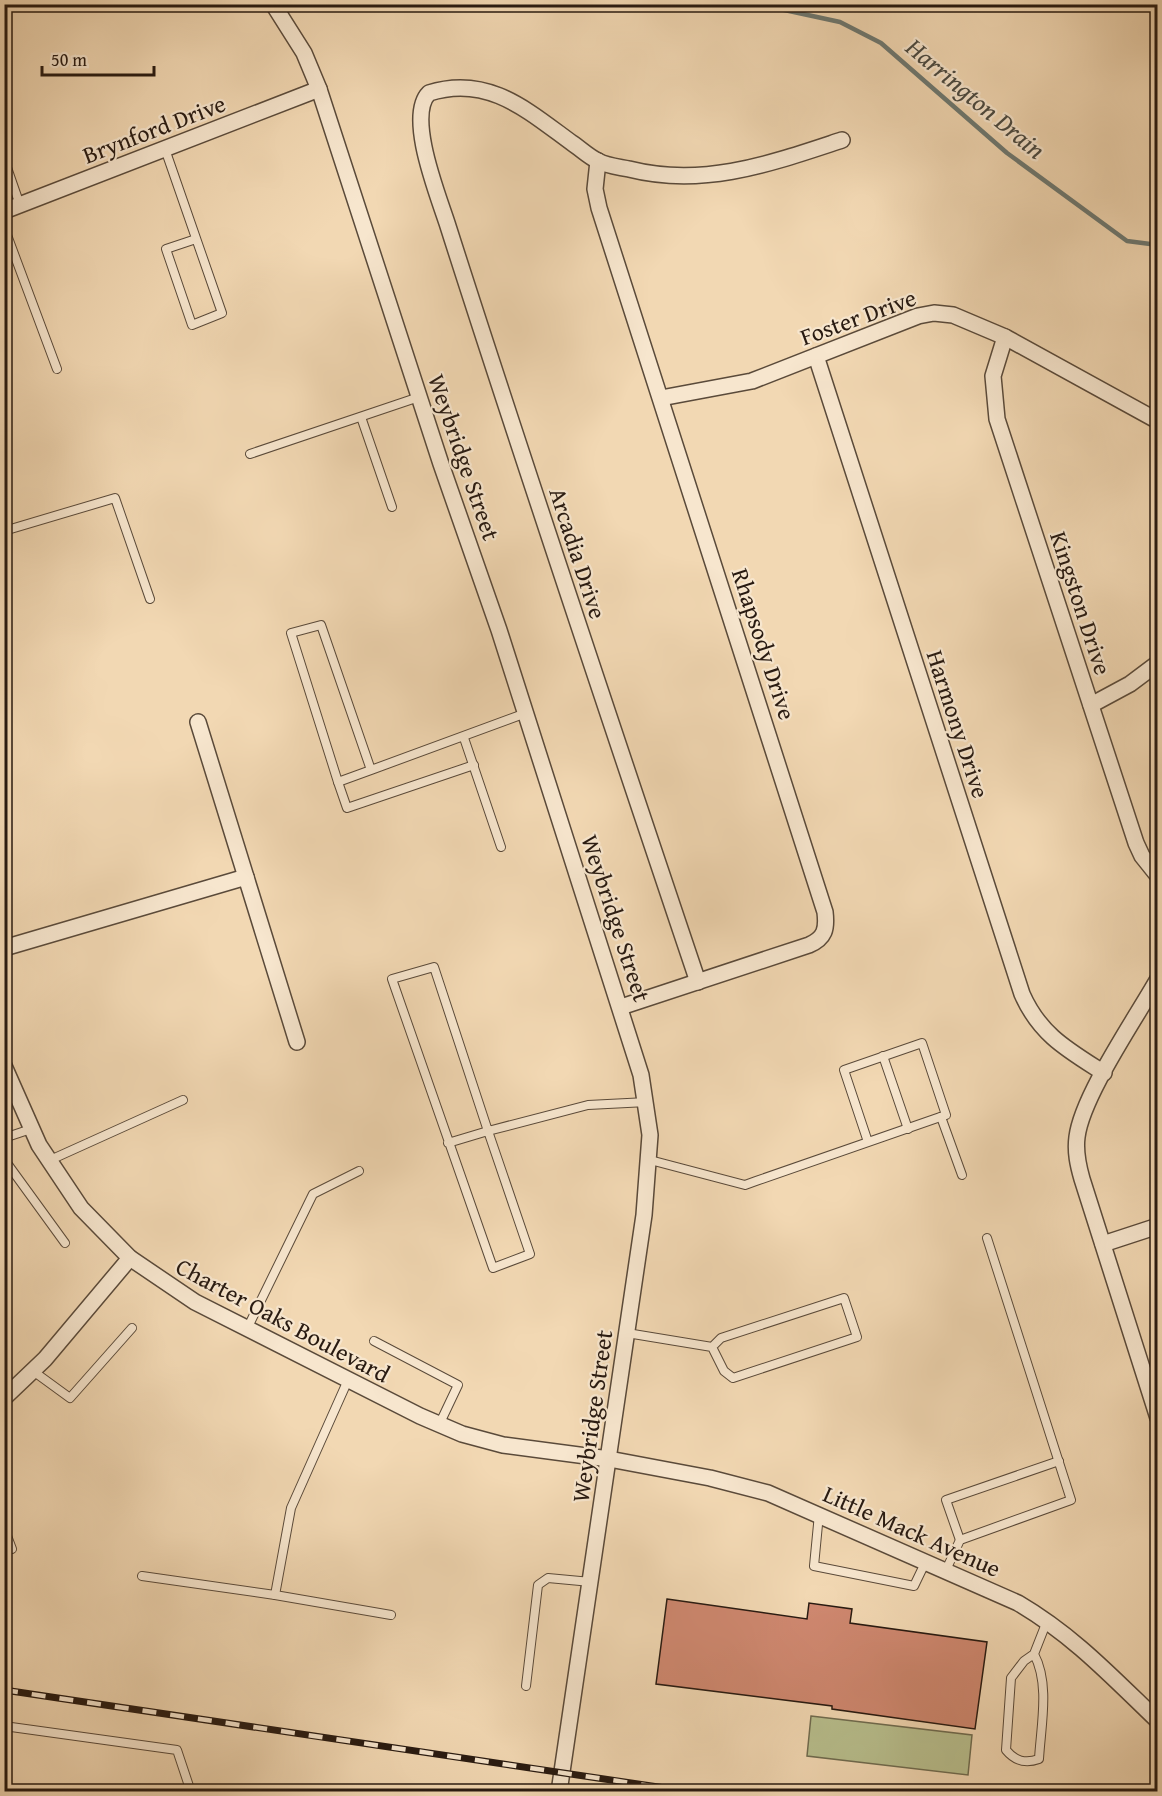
<svg xmlns="http://www.w3.org/2000/svg" width="1162" height="1796" font-family="'Gentium Book Plus',serif">
<style>
.green{fill:#b8bf8e;stroke:#706c50;stroke-width:1.5}
.lines{fill:none;stroke-linecap:round;stroke-linejoin:round}
.stream{stroke:#6e7972;stroke-width:4.5}
.building{fill:#cf8870;stroke:#281a11;stroke-width:1.5}
.lane-casing{stroke:#5a4a3a;stroke-width:10}
.street-casing{stroke:#5a4a3a;stroke-width:18}
.lane{stroke:#f7e6ce;stroke-width:8}
.street{stroke:#f7e6ce;stroke-width:15}
.rail-casing{stroke:#281a11;stroke-width:7}
.rail{stroke:#f7e6ce;stroke-width:4.5;stroke-dasharray:14;stroke-linecap:butt}
.labels{text-anchor:middle;dominant-baseline:central;stroke-width:4.5;stroke-linejoin:round;paint-order:stroke}
.street-label{font-size:24px;fill:#281a11;stroke:#f7e6ce}
.water-label{font-size:26px;font-style:italic;fill:#4b4a41;stroke:#f7e6ce}
</style>
<rect width="100%" height="100%" fill="#f2d8b3"/>
<filter id="stains"><feTurbulence type="fractalNoise" baseFrequency=".00333" numOctaves="4"/><feColorMatrix values="0 0 0 0 .2 0 0 0 0 .09 0 0 0 0 .02 0 0 0 .5 -.17"/></filter>
<radialGradient id="worn" r=".72"><stop offset=".6" stop-color="#630" stop-opacity="0"/><stop offset="1" stop-color="#630" stop-opacity=".3"/></radialGradient>
<polygon class="green" points="811,1716 972,1735 968,1775 807,1756"/>
<g class="lines">
<polyline class="stream" points="757,4 840,22 881,43 1007,153 1127,241 1158,245"/>
</g>
<polygon class="building" points="667,1599 807,1619 809,1603 852,1609 850,1623 987,1642 975,1729 832,1709 832,1706 656,1684"/>
<g class="lines">
<defs>
<g id="lane">
<polyline points="165,149 222,313 192,325 166,249 196,239"/>
<polyline points="4,159 20,205"/>
<polyline points="4,227 57,369"/>
<polyline points="361,417 392,507"/>
<polyline points="250,454 419,397"/>
<polyline points="4,531 115,498 150,599"/>
<polyline points="464,738 501,847"/>
<polyline points="371,770 338,782 291,633 321,625 371,770 526,713"/>
<polyline points="338,782 347,808 474,765"/>
<polyline points="883,1056 908,1129"/>
<polyline points="941,1117 962,1175"/>
<polyline points="4,1138 31,1129"/>
<polyline points="448,1143 488,1131 434,967 392,979 493,1268 530,1254 488,1131 588,1105 647,1102"/>
<polyline points="4,1159 65,1243"/>
<polyline points="650,1160 745,1185 756,1181 946,1115 922,1043 844,1070 868,1142"/>
<polyline points="48,1161 183,1100"/>
<polyline points="247,1329 313,1194 359,1171"/>
<polyline points="627,1333 712,1347 721,1338 844,1298 857,1337 733,1378 724,1371 712,1347"/>
<polyline points="374,1341 458,1385 439,1425"/>
<polyline points="33,1371 70,1398 132,1328"/>
<polyline points="348,1380 291,1508 275,1595 391,1615"/>
<polyline points="819,1514 814,1566 914,1586 926,1561"/>
<polyline points="4,1528 12,1549"/>
<polyline points="960,1540 946,1500 1059,1461"/>
<polyline points="946,1570 960,1540 1071,1500 987,1238"/>
<polyline points="142,1576 275,1595"/>
<path d="M1034 1654C1050 1684 1041 1725 1039 1759 1025 1764 1015 1761 1006 1750L1011 1678 1024 1661 1034 1654 1047 1621"/>
<polyline points="526,1686 538,1585 548,1578 591,1582"/>
<polyline points="4,1726 177,1750 191,1792"/>
</g>
<g id="street">
<polyline points="273,4 304,53 319,89 441,464 499,630 641,1075 650,1135 644,1215 559,1792"/>
<path d="M598 161 595 189 599 208 825 912C827 929 825 938 809 945L621 1007"/>
<polyline points="4,211 319,89"/>
<polyline points="1005,337 993,376 997,419 1136,843 1142,856 1158,876"/>
<path d="M816 356 1022 994C1040 1035 1068 1050 1104 1073"/>
<polyline points="661,398 752,381 918,316 934,313 953,315 1005,337 1158,421"/>
<polyline points="1091,705 1130,684 1158,663"/>
<polyline points="198,722 297,1042"/>
<polyline points="4,948 246,877"/>
<path d="M1158 979C1136 1018 1082 1096 1077 1137 1075 1152 1078 1165 1082 1179L1158 1418"/>
<path d="M698 982C613 729 528 477 447 223 438 195 406 116 429 93 488 74 528 111 572 143 581 149 589 157 598 161 607 166 620 167 629 169 704 188 772 163 842 140"/>
<path d="M4 1066 39 1145 81 1208 130 1258 195 1302 420 1416 462 1434 503 1445 609 1459 710 1478 768 1493 1018 1603C1074 1636 1111 1676 1158 1721"/>
<polyline points="1103,1244 1158,1226"/>
<polyline points="4,1398 45,1359 130,1258"/>
</g>
</defs>
<use href="#lane" class="lane-casing"/>
<use href="#street" class="street-casing"/>
<use href="#lane" class="lane"/>
<use href="#street" class="street"/>
<defs>
<polyline id="rail" points="4,1690 692,1792"/>
</defs>
<use href="#rail" class="rail-casing"/>
<use href="#rail" class="rail"/>
</g>
<g class="labels">
<g class="street-label">
<text transform="translate(154 129) rotate(-21)">Brynford Drive</text>
<text transform="translate(858 317) rotate(-20)">Foster Drive</text>
<text transform="translate(464 457) rotate(71)">Weybridge Street</text>
<text transform="translate(578 553) rotate(72)">Arcadia Drive</text>
<text transform="translate(1081 603) rotate(72)">Kingston Drive</text>
<text transform="translate(764 644) rotate(72)">Rhapsody Drive</text>
<text transform="translate(958 724) rotate(72)">Harmony Drive</text>
<text transform="translate(616 918) rotate(72)">Weybridge Street</text>
<text transform="translate(283 1320) rotate(28)">Charter Oaks Boulevard</text>
<text transform="translate(592 1416) rotate(-82)">Weybridge Street</text>
<text transform="translate(912 1531) rotate(24)">Little Mack Avenue</text>
</g>
<g class="water-label">
<text transform="translate(976 98) rotate(40)">Harrington Drain</text>
</g>
</g>
<rect width="1162" height="1796" fill="none" stroke="#f2d8b3" stroke-width="24"/>
<rect x="6" y="6" width="1150" height="1784" fill="none" stroke="#281a11" stroke-width="3"/>
<rect x="12" y="12" width="1138" height="1772" fill="none" stroke="#281a11" stroke-width="1.5"/>
<path d="M42 66v9h112v-9" fill="none" stroke="#281a11" stroke-width="3"/>
<text x="51" y="66" font-size="18" fill="#281a11" stroke="#f7e6ce" stroke-width="4.5" paint-order="stroke">50 m</text>
<rect width="100%" height="100%" filter="url(#stains)"/>
<rect width="100%" height="100%" fill="url(#worn)"/>
</svg>
